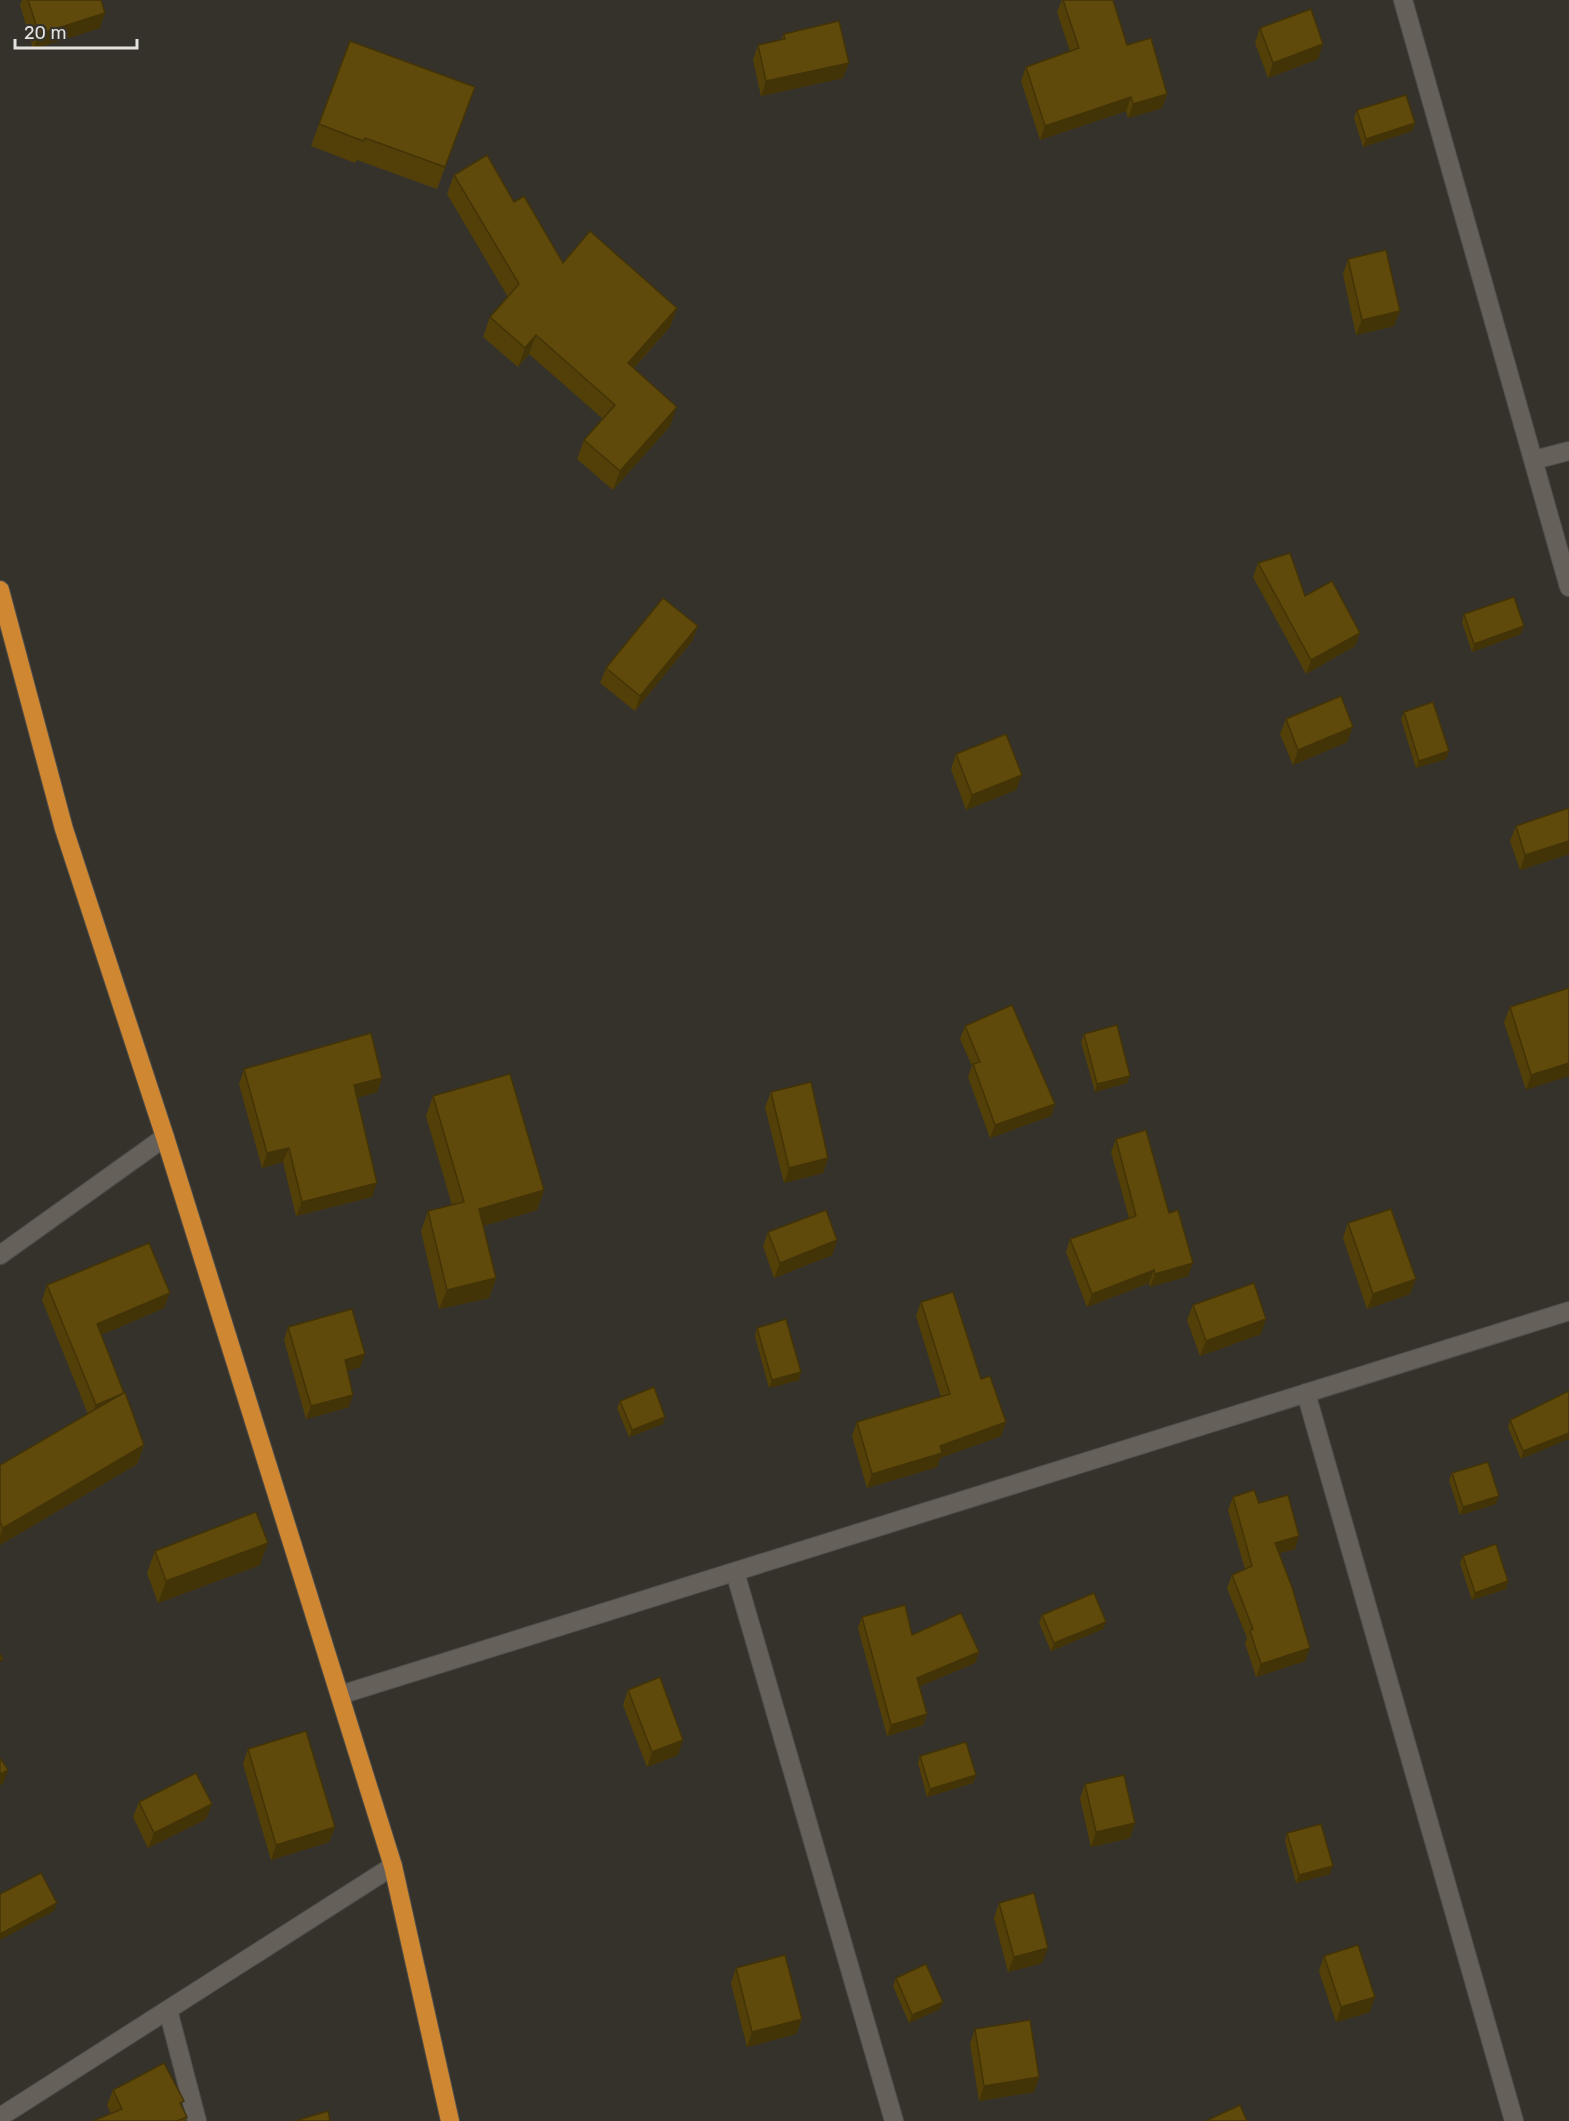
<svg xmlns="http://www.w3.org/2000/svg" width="1569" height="2121" font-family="Rubik,sans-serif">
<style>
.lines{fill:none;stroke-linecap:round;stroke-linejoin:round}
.minor-casing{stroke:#504e49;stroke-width:20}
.highway-casing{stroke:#504e49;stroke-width:20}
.minor{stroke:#65615a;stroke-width:18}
.highway{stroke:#d08731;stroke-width:18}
.wall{fill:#534009}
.shaded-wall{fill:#433408}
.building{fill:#604a0b;stroke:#433408;stroke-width:1.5}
</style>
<rect width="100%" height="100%" fill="#35322b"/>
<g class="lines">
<defs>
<g id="minor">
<polyline points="1403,0 1569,587"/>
<polyline points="1534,460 1569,451"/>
<polyline points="0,1255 165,1137"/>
<polyline points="1306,1393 1514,2121"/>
<polyline points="735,1572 894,2121"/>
<polyline points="340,1695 1569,1311"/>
<polyline points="168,2010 197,2121"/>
<polyline points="0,2117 393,1866"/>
</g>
<polyline id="highway" points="0,590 64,829 165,1137 393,1866 450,2121"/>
</defs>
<use href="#minor" class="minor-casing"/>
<use href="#highway" class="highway-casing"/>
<use href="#minor" class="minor"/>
<use href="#highway" class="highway"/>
</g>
<g class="wall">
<polygon points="22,0 101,0 100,28 33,49 20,5"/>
<polygon points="1062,0 1113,0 1127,45 1167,94 1162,108 1128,118 1126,111 1040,140 1021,81 1026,67 1070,51 1057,12"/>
<polygon points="1260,28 1318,59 1268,78 1255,43"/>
<polygon points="784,34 843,78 761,96 753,60 758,45 781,40"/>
<polygon points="350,41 475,87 437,189 357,160 355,163 311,146"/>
<polygon points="1357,110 1415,123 1412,131 1363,147 1354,118"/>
<polygon points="454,175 514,202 563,263 677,308 670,327 634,368 670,426 613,490 577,459 584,440 603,419 529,354 518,367 483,337 490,317 508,297 447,194"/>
<polygon points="1348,259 1394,326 1356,335 1343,274"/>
<polygon points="1258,563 1305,596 1355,646 1306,674 1253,577"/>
<polygon points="1464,614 1521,634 1472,652 1462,622"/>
<polygon points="698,626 692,641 635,711 600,683 606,668"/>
<polygon points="1404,712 1446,759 1416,768 1401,719"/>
<polygon points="1286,719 1347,742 1293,765 1280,734"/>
<polygon points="956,754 1016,790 966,810 951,769"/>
<polygon points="1569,808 1569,854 1520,870 1510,841 1516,826"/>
<polygon points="1569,988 1526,1090 1504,1022 1510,1007"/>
<polygon points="965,1026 1055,1104 1051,1116 990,1138 968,1077 972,1066 960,1039"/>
<polygon points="1084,1034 1127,1083 1095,1092 1081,1042"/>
<polygon points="244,1069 382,1078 377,1092 357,1098 372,1197 296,1216 283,1162 262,1168 239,1084"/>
<polygon points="771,1092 828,1158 823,1173 784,1183 765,1107"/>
<polygon points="433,1096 544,1190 537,1210 483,1226 496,1278 489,1298 439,1309 421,1231 428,1211 452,1205 426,1116"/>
<polygon points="1116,1139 1169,1213 1188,1276 1150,1287 1149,1283 1087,1307 1066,1252 1070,1239 1129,1218 1111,1152"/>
<polygon points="1348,1223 1410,1294 1367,1309 1343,1238"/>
<polygon points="768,1232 837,1240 832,1255 774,1278 763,1246"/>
<polygon points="47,1285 164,1308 101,1335 144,1445 137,1464 0,1545 0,1465 88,1414 42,1300"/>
<polygon points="921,1302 981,1379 1006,1422 1001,1436 940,1458 937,1467 867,1488 852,1436 857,1422 941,1397 916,1316"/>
<polygon points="1193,1305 1261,1334 1200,1356 1187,1320"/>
<polygon points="288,1327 365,1354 360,1367 347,1371 349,1407 306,1419 284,1340"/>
<polygon points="757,1328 799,1380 769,1388 755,1336"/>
<polygon points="1569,1391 1521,1459 1508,1427 1510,1420"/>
<polygon points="620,1401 663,1424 629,1437 617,1408"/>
<polygon points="1452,1473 1496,1504 1460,1515 1449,1480"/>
<polygon points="1233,1497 1259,1503 1295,1549 1279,1553 1305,1661 1256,1677 1245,1643 1247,1638 1227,1588 1232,1575 1245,1569 1228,1510"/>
<polygon points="155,1551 260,1565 158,1603 147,1573"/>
<polygon points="1463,1556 1508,1581 1506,1589 1472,1600 1460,1563"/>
<polygon points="1042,1615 1103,1629 1051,1651 1039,1623"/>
<polygon points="862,1617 912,1635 979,1652 975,1663 920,1686 927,1714 923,1725 887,1736 858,1628"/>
<polygon points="628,1690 678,1755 647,1767 623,1705"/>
<polygon points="248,1749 335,1827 329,1842 271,1860 243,1764"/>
<polygon points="920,1756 976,1775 973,1783 927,1797 918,1763"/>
<polygon points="1085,1784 1135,1823 1130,1838 1091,1847 1080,1798"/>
<polygon points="139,1802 206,1819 148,1848 133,1817"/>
<polygon points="1287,1833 1330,1874 1296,1883 1285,1841"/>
<polygon points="999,1903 1042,1963 1008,1972 994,1918"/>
<polygon points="1324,1956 1370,2012 1336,2022 1319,1971"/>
<polygon points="736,1968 802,2019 796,2034 747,2047 731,1983"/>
<polygon points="896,1978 940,2009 909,2023 893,1986"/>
<polygon points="975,2029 1039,2077 1034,2092 979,2101 970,2044"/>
<polygon points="113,2090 182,2107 187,2117 185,2121 93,2121 111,2114 107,2105"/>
</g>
<g class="shaded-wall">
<polygon points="105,13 100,28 33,49 39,34"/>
<polygon points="1323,44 1318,59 1268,78 1273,63"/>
<polygon points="849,63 843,78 761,96 766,81"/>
<polygon points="1167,94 1162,108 1128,118 1133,104"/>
<polygon points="1131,97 1126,111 1040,140 1045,126"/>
<polygon points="1415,123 1412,131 1363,147 1366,139"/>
<polygon points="677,308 670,327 621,382 628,363"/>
<polygon points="1400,311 1394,326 1356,335 1362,320"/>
<polygon points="536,335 529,354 518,367 525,348"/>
<polygon points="677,407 670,426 613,490 620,471"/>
<polygon points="698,626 692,641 635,711 640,696"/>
<polygon points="1524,626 1521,634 1472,652 1474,644"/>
<polygon points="1360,633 1355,646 1306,674 1311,660"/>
<polygon points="1353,727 1347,742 1293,765 1298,750"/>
<polygon points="1449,751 1446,759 1416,768 1419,761"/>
<polygon points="1022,775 1016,790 966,810 972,795"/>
<polygon points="1569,841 1569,854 1520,870 1525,855"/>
<polygon points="1569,1063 1569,1076 1526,1090 1531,1075"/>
<polygon points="1130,1076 1127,1083 1095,1092 1097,1084"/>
<polygon points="382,1078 377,1092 348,1100 354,1085"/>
<polygon points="1055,1104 1051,1116 990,1138 995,1125"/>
<polygon points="289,1148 283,1162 262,1168 267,1153"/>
<polygon points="828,1158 823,1173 784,1183 789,1168"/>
<polygon points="377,1183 372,1197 296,1216 302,1202"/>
<polygon points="544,1190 537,1210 472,1229 479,1209"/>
<polygon points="837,1240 832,1255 774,1278 780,1263"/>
<polygon points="1193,1263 1188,1276 1150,1287 1155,1274"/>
<polygon points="1154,1270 1149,1283 1087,1307 1092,1294"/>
<polygon points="496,1278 489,1298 439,1309 447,1290"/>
<polygon points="1416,1279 1410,1294 1367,1309 1373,1294"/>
<polygon points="170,1293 164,1308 91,1339 97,1324"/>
<polygon points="1266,1319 1261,1334 1200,1356 1206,1341"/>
<polygon points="365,1354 360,1367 340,1373 345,1360"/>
<polygon points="801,1372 799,1380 769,1388 772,1380"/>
<polygon points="124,1394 90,1420 96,1405"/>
<polygon points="353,1395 349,1407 306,1419 311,1406"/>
<polygon points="665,1417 663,1424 629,1437 632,1430"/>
<polygon points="1006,1422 1001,1436 940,1458 937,1467 867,1488 872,1474 940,1446"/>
<polygon points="1569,1433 1569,1439 1521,1459 1523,1451"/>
<polygon points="144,1445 137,1464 0,1545 0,1537 3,1528"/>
<polygon points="1499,1496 1496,1504 1460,1515 1463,1507"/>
<polygon points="1299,1536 1295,1549 1270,1556 1275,1543"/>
<polygon points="268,1543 260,1565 158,1603 166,1581"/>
<polygon points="1508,1581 1506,1589 1472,1600 1475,1593"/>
<polygon points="1106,1622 1103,1629 1051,1651 1054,1643"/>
<polygon points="1310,1648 1305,1661 1256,1677 1261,1664"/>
<polygon points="979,1652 975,1663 913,1689 917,1678"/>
<polygon points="927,1714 923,1725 887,1736 891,1725"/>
<polygon points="683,1740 678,1755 647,1767 652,1752"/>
<polygon points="8,1770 3,1784 0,1785 0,1774"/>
<polygon points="976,1775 973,1783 927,1797 930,1789"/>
<polygon points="212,1804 206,1819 148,1848 154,1833"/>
<polygon points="1135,1823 1130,1838 1091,1847 1096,1832"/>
<polygon points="335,1827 329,1842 271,1860 276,1845"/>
<polygon points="1333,1866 1330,1874 1296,1883 1299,1875"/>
<polygon points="57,1903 54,1911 0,1940 0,1934"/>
<polygon points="1048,1948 1042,1963 1008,1972 1014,1957"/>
<polygon points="1375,1997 1370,2012 1336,2022 1341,2007"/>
<polygon points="943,2002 940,2009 909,2023 912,2015"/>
<polygon points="802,2019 796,2034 747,2047 752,2032"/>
<polygon points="1039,2077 1034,2092 979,2101 984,2086"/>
</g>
<g class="building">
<polygon points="28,0 101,0 105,13 39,34"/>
<polygon points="1063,0 1113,0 1127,45 1151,38 1167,94 1133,104 1131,97 1045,126 1026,67 1079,48"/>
<polygon points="1311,9 1323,44 1273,63 1260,28"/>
<polygon points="839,21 849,63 766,81 758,45 785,39 784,34"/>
<polygon points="350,41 475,87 445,167 365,138 363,141 319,124"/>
<polygon points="1406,95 1415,123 1366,139 1357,110"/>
<polygon points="487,155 514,202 524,196 563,263 590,231 677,308 628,363 677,407 620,471 584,440 615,405 536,335 525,348 490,317 519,284 454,175"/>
<polygon points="1386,250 1400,311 1362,320 1348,259"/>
<polygon points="1290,553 1305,596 1332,581 1360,633 1311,660 1258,563"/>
<polygon points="1514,597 1524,626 1474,644 1464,614"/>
<polygon points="663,598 698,626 640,696 606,668"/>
<polygon points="1341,696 1353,727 1298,750 1286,719"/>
<polygon points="1433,702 1449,751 1419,761 1404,712"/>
<polygon points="1006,734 1022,775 972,795 956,754"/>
<polygon points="1569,808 1569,841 1525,855 1516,826"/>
<polygon points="1569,988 1569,1063 1531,1075 1510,1007"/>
<polygon points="1012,1005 1055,1104 995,1125 973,1064 980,1062 965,1026"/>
<polygon points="1117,1025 1130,1076 1097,1084 1084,1034"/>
<polygon points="371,1033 382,1078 354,1085 377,1183 302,1202 289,1148 267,1153 244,1069"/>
<polygon points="510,1074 544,1190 479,1209 496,1278 447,1290 428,1211 464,1202 433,1096"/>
<polygon points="811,1082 828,1158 789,1168 771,1092"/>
<polygon points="1146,1130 1169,1213 1178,1210 1193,1263 1155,1274 1154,1270 1092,1294 1070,1239 1136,1216 1116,1139"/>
<polygon points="1391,1209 1416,1279 1373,1294 1348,1223"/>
<polygon points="826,1210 837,1240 780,1263 768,1232"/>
<polygon points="149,1243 170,1293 97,1324 124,1393 96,1405 47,1285"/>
<polygon points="1254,1283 1266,1319 1206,1341 1193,1305"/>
<polygon points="953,1292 981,1379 990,1376 1006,1422 940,1446 942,1453 872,1474 857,1422 950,1394 921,1302"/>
<polygon points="352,1309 365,1354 345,1360 353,1395 311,1406 288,1327"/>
<polygon points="786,1319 801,1372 772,1380 757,1328"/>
<polygon points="654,1387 665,1417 632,1430 620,1401"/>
<polygon points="1569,1391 1569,1433 1523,1451 1510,1420"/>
<polygon points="125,1392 144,1445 3,1528 0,1522 0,1465"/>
<polygon points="1488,1462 1499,1496 1463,1507 1452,1473"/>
<polygon points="1254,1490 1259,1503 1288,1495 1299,1536 1275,1543 1292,1587 1310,1648 1261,1664 1250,1631 1253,1629 1232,1575 1252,1566 1233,1497"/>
<polygon points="256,1512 268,1543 166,1581 155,1551"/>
<polygon points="1496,1544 1508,1581 1475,1593 1463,1556"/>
<polygon points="1094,1593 1106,1622 1054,1643 1042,1615"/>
<polygon points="905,1605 912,1635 961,1613 979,1652 917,1678 927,1714 891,1725 862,1617"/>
<polygon points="0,1654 3,1659 0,1661"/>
<polygon points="660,1677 683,1740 652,1752 628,1690"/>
<polygon points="306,1731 335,1827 276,1845 248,1749"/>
<polygon points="966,1742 976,1775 930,1789 920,1756"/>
<polygon points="0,1758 8,1770 0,1774"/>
<polygon points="196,1773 212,1804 154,1833 139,1802"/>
<polygon points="1124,1775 1135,1823 1096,1832 1085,1784"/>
<polygon points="1321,1824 1333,1866 1299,1875 1287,1833"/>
<polygon points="41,1873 57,1903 0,1934 0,1894"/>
<polygon points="1034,1893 1048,1948 1014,1957 999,1903"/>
<polygon points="1358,1945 1375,1997 1341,2007 1324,1956"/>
<polygon points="785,1955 802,2019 752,2032 736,1968"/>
<polygon points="926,1964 943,2002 912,2015 896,1978"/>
<polygon points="1030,2020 1039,2077 984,2086 975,2029"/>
<polygon points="164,2063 184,2101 180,2103 187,2117 177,2121 93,2121 122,2109 113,2090"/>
<polygon points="1240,2105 1247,2121 1206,2121"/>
<polygon points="328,2111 330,2121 295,2121"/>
</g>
<path d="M15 39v9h122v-9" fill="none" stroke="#e4e2de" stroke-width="3"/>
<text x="24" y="39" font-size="18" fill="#e4e2de" stroke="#35322b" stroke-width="4.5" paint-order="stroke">20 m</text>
</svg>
